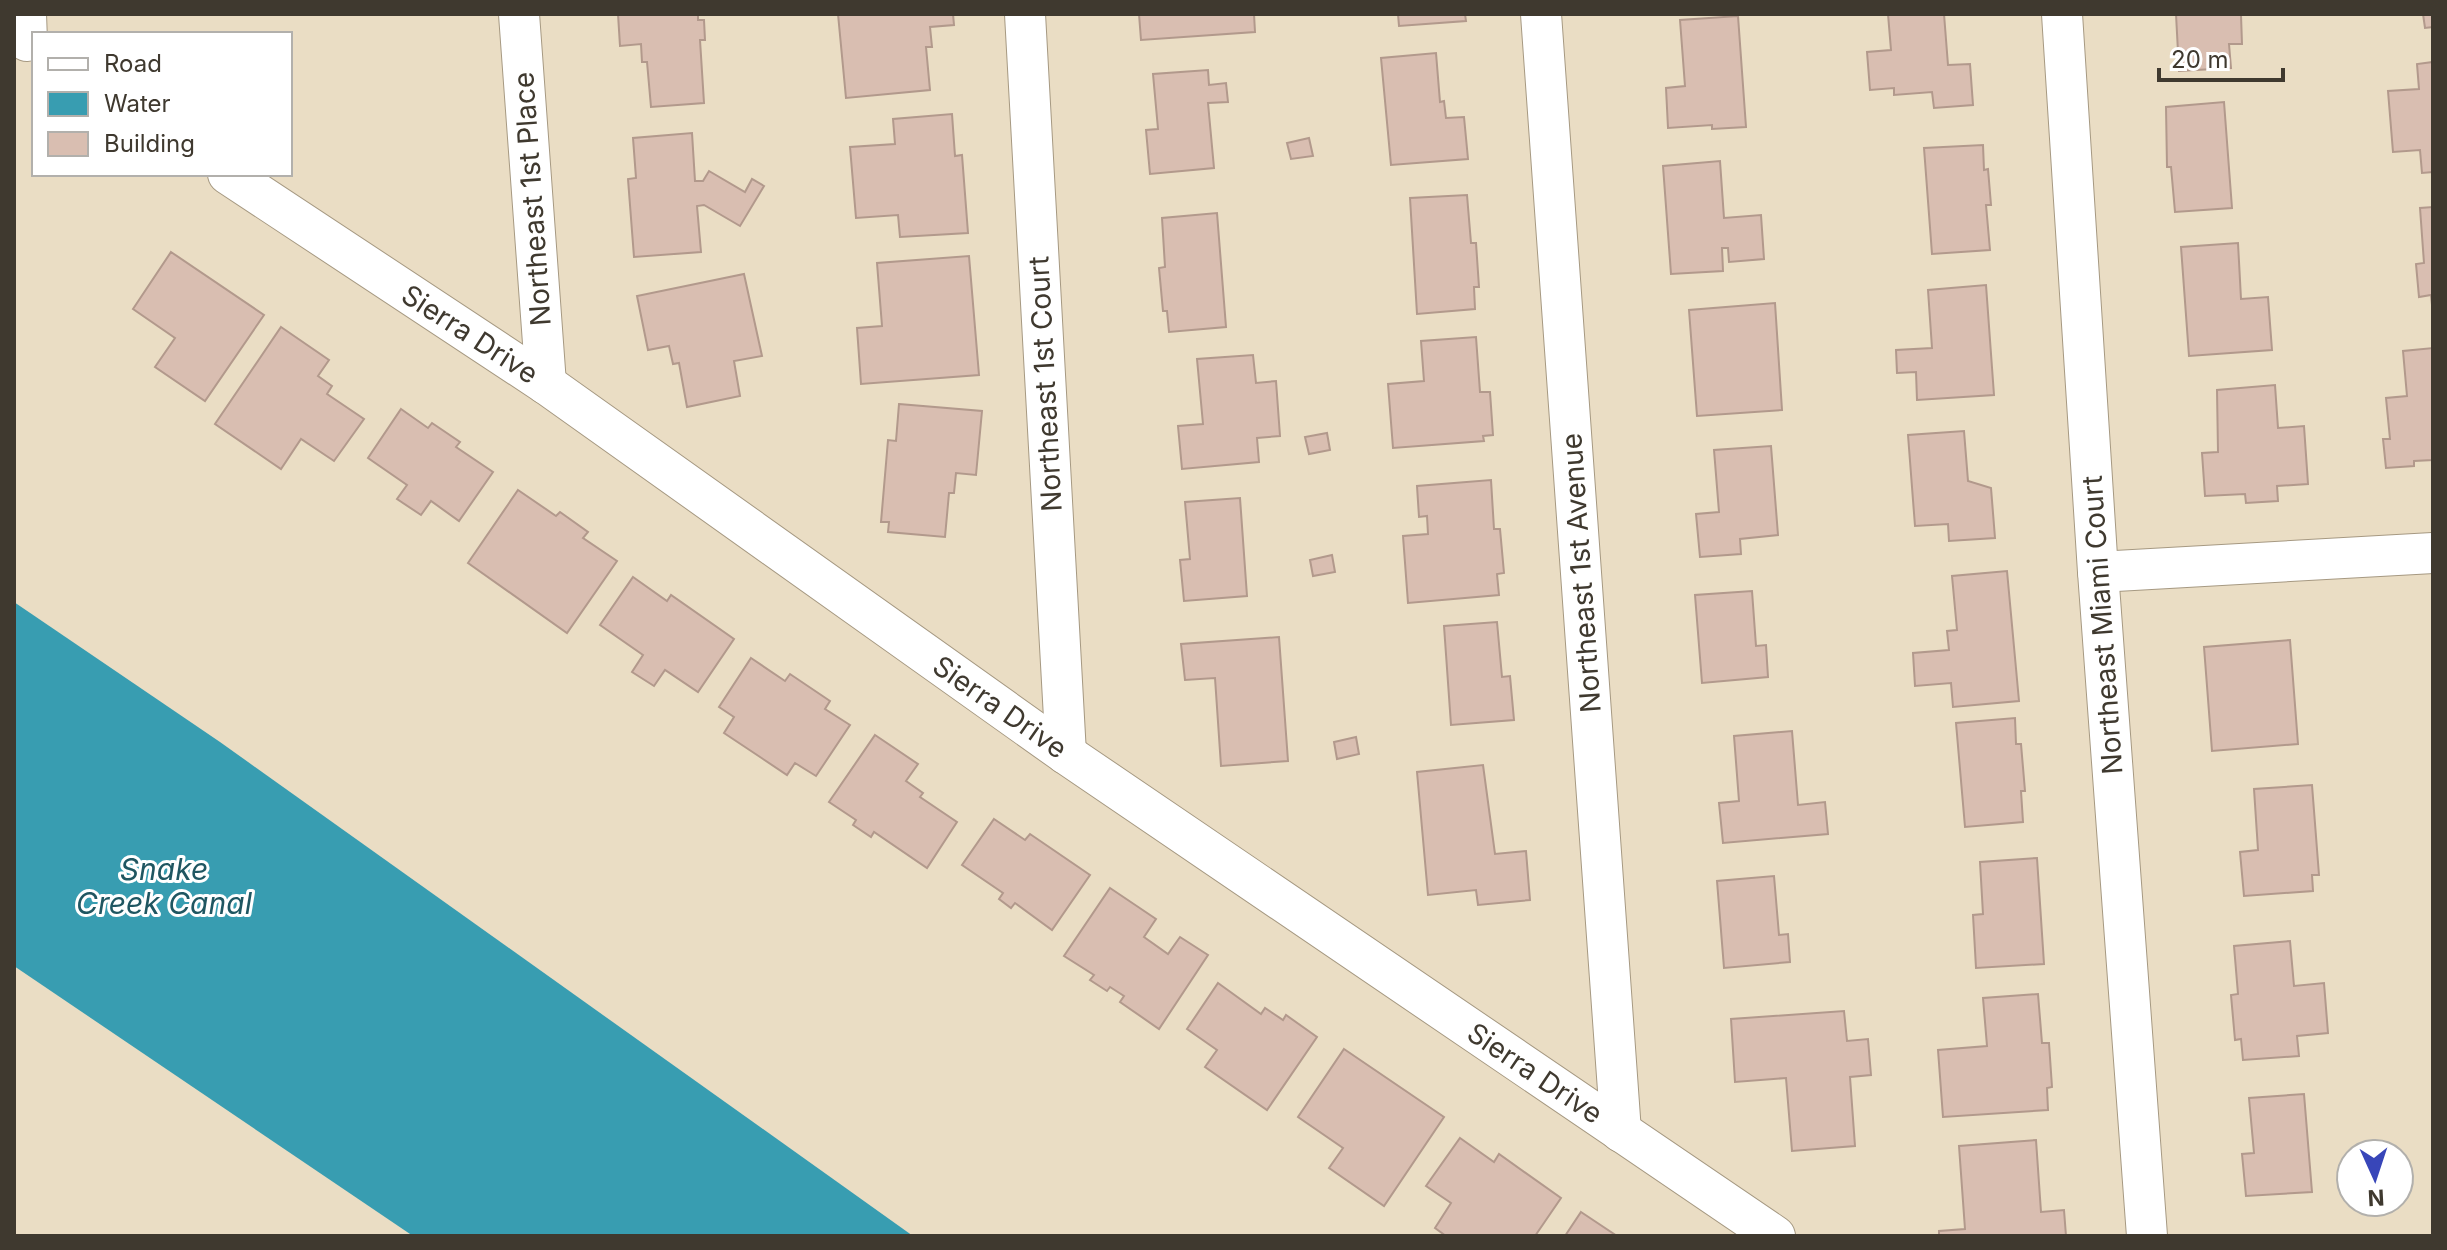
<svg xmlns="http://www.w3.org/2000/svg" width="2447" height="1250" font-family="Inter,sans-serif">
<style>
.water{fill:#389db1}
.building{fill:#d9beb1;stroke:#b2998c;stroke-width:2}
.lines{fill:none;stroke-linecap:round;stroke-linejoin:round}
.minor-casing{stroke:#a69982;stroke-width:42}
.minor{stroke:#fff;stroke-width:40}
.labels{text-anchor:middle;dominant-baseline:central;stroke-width:6;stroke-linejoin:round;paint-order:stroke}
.street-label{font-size:28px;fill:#3f392f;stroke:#fff}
.water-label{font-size:30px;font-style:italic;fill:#1f5661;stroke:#fff}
</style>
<rect width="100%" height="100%" fill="#eaddc4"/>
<polygon class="water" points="14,602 220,742 913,1236 413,1236 14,966"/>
<g class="building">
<polygon points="618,14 698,14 698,20 704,20 705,40 700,40 704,103 651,107 647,62 642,62 641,44 620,46"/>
<polygon points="838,14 953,14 954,25 930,27 932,47 926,47 930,90 846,98"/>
<polygon points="1139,14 1254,14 1255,32 1141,40"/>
<polygon points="1398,14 1465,14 1466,21 1399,26"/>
<polygon points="1888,14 1944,14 1948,65 1970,64 1973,105 1934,108 1932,92 1894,95 1894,88 1870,90 1867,52 1891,50"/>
<polygon points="2176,14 2241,15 2242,44 2229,44 2231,68 2179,71"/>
<polygon points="2423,14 2433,14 2433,27 2425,28"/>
<polygon points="1738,16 1746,127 1712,129 1712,125 1668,128 1666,88 1685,86 1680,20"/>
<polygon points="1436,53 1440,102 1444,101 1446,118 1464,117 1468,159 1391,165 1381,58"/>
<polygon points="2433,62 2433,172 2422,173 2420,150 2393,152 2388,91 2419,89 2417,64"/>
<polygon points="1208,70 1209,85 1226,83 1228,102 1208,103 1214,168 1150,174 1146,130 1158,129 1153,74"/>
<polygon points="2224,102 2232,208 2175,212 2171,167 2167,167 2166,107"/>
<polygon points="952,114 955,156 962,155 968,233 900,237 898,215 856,218 850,147 895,144 893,119"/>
<polygon points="692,133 695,181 703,181 709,171 745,192 752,179 764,186 740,226 704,205 697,206 701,252 634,257 628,179 636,178 633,138"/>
<polygon points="1309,138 1313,156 1291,159 1287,143"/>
<polygon points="1983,145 1984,170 1988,169 1991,205 1986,205 1990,250 1932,254 1924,148"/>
<polygon points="1720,161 1724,218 1761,215 1764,259 1729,262 1728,248 1722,248 1723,271 1671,274 1663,166"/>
<polygon points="1467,195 1471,243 1476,243 1479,287 1474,287 1475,309 1417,314 1410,198"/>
<polygon points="2433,207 2433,315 2431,295 2419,297 2416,264 2424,263 2420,208"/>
<polygon points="1217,213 1226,327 1169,332 1167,311 1163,311 1159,268 1165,267 1162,218"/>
<polygon points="2238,243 2241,299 2268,297 2272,350 2189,356 2181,247"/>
<polygon points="171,252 264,315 205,401 155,367 175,338 133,309"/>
<polygon points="969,256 979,375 861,384 857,328 882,326 877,263"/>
<polygon points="744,274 762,356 734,361 740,396 687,407 679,363 673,364 669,346 648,350 637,296"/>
<polygon points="1986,285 1994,395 1917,400 1916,372 1897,373 1896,350 1932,348 1928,290"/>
<polygon points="1775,303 1782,410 1697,416 1689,310"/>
<polygon points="281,327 329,360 318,376 332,386 327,394 364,419 334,461 301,439 281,469 215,424"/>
<polygon points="1476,337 1480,392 1490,392 1493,435 1483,436 1484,441 1393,448 1388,384 1424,381 1421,341"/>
<polygon points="2433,348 2433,460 2414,461 2414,466 2386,468 2383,439 2390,439 2386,398 2407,396 2403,351"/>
<polygon points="1253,355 1256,383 1276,381 1280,436 1257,438 1259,462 1182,469 1178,426 1203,424 1197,359"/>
<polygon points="2275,385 2278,428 2304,426 2308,484 2277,486 2278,501 2246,503 2245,494 2205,496 2202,453 2218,452 2217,390"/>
<polygon points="899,404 982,411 976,475 956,473 954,493 949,493 945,537 888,532 889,522 881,522 888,440 896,441"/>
<polygon points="401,409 428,428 432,423 460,442 456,447 493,472 459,521 431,501 421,515 397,499 407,485 368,458"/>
<polygon points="1964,431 1968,481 1991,488 1995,538 1949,541 1948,524 1915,526 1908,435"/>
<polygon points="1327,433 1330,450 1309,454 1305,437"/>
<polygon points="1771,446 1778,535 1740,539 1741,554 1700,557 1696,514 1719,512 1714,450"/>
<polygon points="1491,480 1494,529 1500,529 1504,573 1497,574 1499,595 1408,603 1403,536 1428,534 1427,516 1419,517 1417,486"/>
<polygon points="518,490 556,516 560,512 588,532 583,538 617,561 567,633 468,563"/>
<polygon points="1240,498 1247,596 1184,601 1180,560 1190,559 1185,502"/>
<polygon points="1332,555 1335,572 1313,576 1310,560"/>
<polygon points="2007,571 2019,701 1953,707 1951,683 1915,686 1913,653 1949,650 1947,631 1957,630 1952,576"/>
<polygon points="633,577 667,601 671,595 734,639 698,692 665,670 654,686 632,672 643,655 600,625"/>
<polygon points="1752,591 1756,646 1766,645 1768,677 1702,683 1695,595"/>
<polygon points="1497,622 1502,677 1510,676 1514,720 1451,725 1444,626"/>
<polygon points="1279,637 1288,761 1221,766 1215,678 1185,680 1181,644"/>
<polygon points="2290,640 2298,744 2212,751 2204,647"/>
<polygon points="751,658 785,681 790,674 830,701 825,709 850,725 816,776 795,763 787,775 724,733 734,717 719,707"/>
<polygon points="2015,718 2016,744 2021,744 2025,791 2021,791 2023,822 1965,827 1956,723"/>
<polygon points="1792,731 1798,805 1825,802 1828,834 1723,843 1719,803 1739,801 1734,736"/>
<polygon points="875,735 918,764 906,781 923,793 920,797 957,822 927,868 874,832 871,837 853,825 856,820 829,802"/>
<polygon points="1356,737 1359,754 1337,759 1334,742"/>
<polygon points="1483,765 1495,854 1526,851 1530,900 1478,905 1476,890 1428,895 1417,772"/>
<polygon points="2312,785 2319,875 2312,875 2313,891 2244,896 2240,852 2258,850 2254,789"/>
<polygon points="994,819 1025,840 1030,834 1090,875 1052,930 1015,903 1011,908 999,899 1003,893 962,865"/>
<polygon points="2037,858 2044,964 1976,968 1973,915 1983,914 1980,862"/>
<polygon points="1774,876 1779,935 1788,934 1790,962 1724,968 1717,881"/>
<polygon points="1110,888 1156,919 1144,937 1168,954 1180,937 1208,955 1159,1029 1120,1002 1124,996 1110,987 1107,991 1090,980 1094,975 1064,956"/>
<polygon points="2290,941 2294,986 2324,983 2328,1033 2297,1036 2299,1056 2243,1060 2241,1039 2235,1040 2231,995 2238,994 2234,946"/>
<polygon points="1218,983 1261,1014 1265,1008 1283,1020 1286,1015 1317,1037 1267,1110 1205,1067 1217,1050 1187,1029"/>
<polygon points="2038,994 2042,1043 2049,1043 2052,1087 2047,1088 2048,1110 1943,1117 1938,1050 1987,1046 1983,998"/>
<polygon points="1844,1011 1847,1041 1868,1039 1871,1075 1850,1077 1855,1146 1792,1151 1786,1078 1735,1082 1731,1019"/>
<polygon points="1344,1049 1444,1117 1384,1206 1329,1168 1343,1148 1298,1117"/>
<polygon points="2304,1094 2312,1192 2246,1196 2242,1154 2254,1153 2249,1098"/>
<polygon points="1460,1138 1494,1162 1499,1154 1561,1198 1535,1236 1446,1236 1435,1228 1451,1203 1426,1186"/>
<polygon points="2036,1140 2041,1212 2064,1210 2066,1236 1939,1236 1939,1231 1965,1229 1959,1146"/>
<polygon points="1581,1212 1617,1236 1565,1236"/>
</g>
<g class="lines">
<defs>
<g id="minor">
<polyline points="26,14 27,41"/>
<polyline points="519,14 546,384"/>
<polyline points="1025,14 1066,754"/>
<polyline points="1541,14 1621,1132"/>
<polyline points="2062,14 2098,572 2147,1236"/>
<polyline points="228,174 546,384 1066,754 1775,1236"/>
<polyline points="2098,572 2433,553"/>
</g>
</defs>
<use href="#minor" class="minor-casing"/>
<use href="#minor" class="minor"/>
</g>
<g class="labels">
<g class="street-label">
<text transform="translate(532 199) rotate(-94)">Northeast 1st Place</text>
<text transform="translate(470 334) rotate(33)">Sierra Drive</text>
<text transform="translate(1045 384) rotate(-93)">Northeast 1st Court</text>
<text transform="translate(1581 573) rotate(-94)">Northeast 1st Avenue</text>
<text transform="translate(2102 625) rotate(-94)">Northeast Miami Court</text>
<text transform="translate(1000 707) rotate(35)">Sierra Drive</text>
<text transform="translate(1535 1073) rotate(34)">Sierra Drive</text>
</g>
<g class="water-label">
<text x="164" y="869">Snake<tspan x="164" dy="34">Creek Canal</tspan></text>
</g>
</g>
<rect width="2447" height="1250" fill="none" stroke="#3f392f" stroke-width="32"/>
<rect x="32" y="32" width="260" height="144" fill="#ffffff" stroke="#b2b0ac" stroke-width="2"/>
<rect x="48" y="58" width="40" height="12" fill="#ffffff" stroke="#b2b0ac" stroke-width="2"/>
<text x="104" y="72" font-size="24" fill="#3f392f">Road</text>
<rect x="48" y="92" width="40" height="24" fill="#389db1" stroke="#b2b0ac" stroke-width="2"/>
<text x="104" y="112" font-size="24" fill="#3f392f">Water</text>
<rect x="48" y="132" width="40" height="24" fill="#d9beb1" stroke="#b2b0ac" stroke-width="2"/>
<text x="104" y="152" font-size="24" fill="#3f392f">Building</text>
<g transform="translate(2375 1178) rotate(177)"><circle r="38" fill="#ffffff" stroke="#b2b0ac" stroke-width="2"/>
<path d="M0-6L14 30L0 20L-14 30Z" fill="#3846b9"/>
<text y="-12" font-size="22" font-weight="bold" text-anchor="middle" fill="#3f392f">N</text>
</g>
<path d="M2159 68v12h124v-12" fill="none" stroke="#3f392f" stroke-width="4"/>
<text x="2171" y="68" font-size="24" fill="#3f392f" stroke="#ffffff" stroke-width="6" paint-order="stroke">20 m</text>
</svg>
